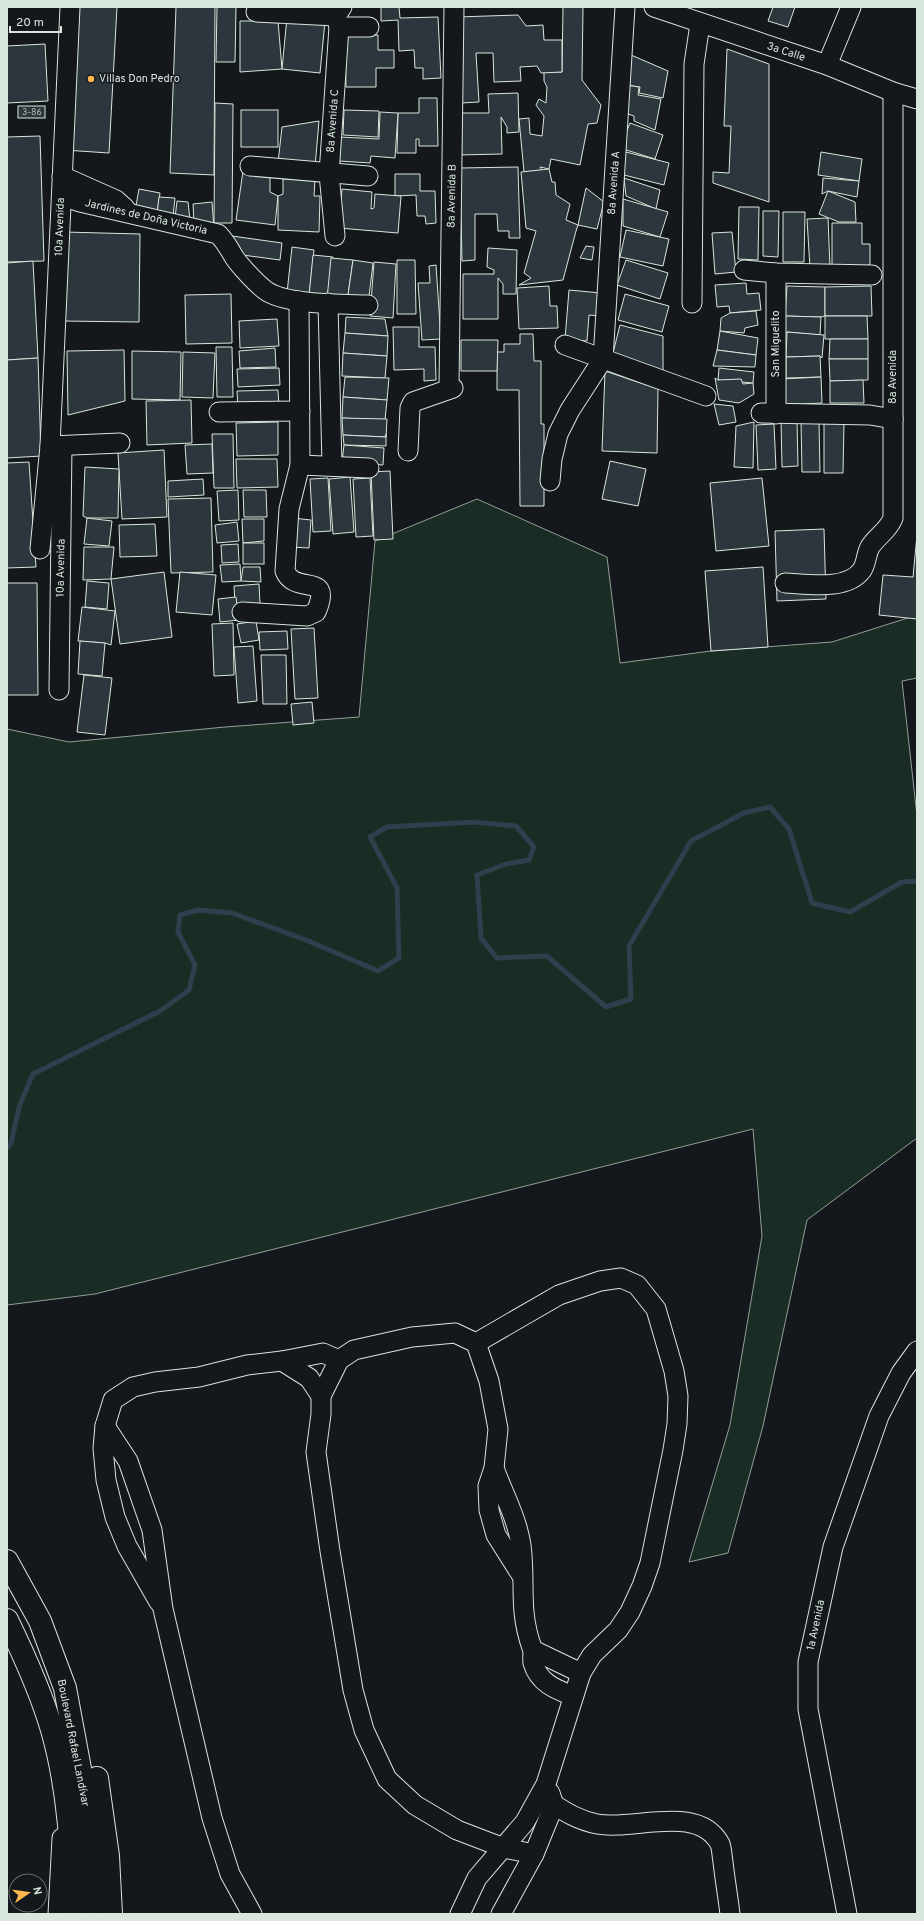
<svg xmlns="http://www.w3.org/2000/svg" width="924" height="1921" font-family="Overpass,sans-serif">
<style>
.green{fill:#1a2d24;stroke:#939e99}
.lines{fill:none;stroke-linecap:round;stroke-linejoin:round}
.stream{stroke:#2f3f4d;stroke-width:5}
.building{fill:#2c363c;stroke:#d8e6dc}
.minor-casing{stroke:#d8e6dc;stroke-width:21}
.major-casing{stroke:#d8e6dc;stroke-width:24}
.minor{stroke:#14181c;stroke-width:19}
.major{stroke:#14181c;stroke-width:22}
.poi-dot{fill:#ffb74d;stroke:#14181c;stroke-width:1.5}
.labels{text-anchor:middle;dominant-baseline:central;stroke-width:3;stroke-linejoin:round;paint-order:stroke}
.number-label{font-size:9px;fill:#adbab4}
.street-label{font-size:11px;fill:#d8e6dc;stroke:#14181c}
.poi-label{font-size:11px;fill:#d8e6dc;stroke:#14181c;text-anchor:start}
</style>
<rect width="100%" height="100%" fill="#14181c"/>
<polygon class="green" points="477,499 607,557 620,663 711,651 832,642 917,615 917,678 902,681 917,816 917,1138 807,1220 763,1426 728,1553 689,1562 730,1425 762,1236 753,1129 95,1294 7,1305 7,729 69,742 225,727 359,717 375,541"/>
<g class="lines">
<polyline class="stream" points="7,1148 11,1143 20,1104 33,1074 160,1011 189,990 195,965 178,932 180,915 198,910 232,913 306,940 378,971 399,958 397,888 370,837 387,827 474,822 516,826 534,847 529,860 506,864 477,875 481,938 497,958 547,956 606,1007 631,999 629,946 691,841 744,813 770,807 789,829 812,903 850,912 902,882 917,881"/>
</g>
<g class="building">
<polygon points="73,7 117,7 109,153 64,150"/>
<polygon points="176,7 215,7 214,175 170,173"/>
<polygon points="217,7 236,7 235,62 216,62"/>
<polygon points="381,7 399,7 400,18 438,17 441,78 423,79 423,68 415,68 414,50 399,51 398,20 381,21"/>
<polygon points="563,7 583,7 582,80 601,105 597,123 588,124 580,165 551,159 549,169 540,167 542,170 524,172 519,119 529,118 530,134 542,136 544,116 536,105 539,99 546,103 547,87 544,81 544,72 562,72"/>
<polygon points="773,7 795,7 788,27 768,21"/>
<polygon points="518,15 526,26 543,25 544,40 562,40 562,72 541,73 537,66 520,67 521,81 494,82 493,53 476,53 479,102 461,103 457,17"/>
<polygon points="287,17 325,21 320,73 282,69"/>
<polygon points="240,21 278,21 282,69 240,72"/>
<polygon points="345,35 378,35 378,50 394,50 394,68 376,68 376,87 346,87"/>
<polygon points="45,44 48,101 7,103 7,46"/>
<polygon points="727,49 769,64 769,202 713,183 713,172 729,173 731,126 724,126"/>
<polygon points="631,55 668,71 663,98 639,93 640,87 626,85"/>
<polygon points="626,85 639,87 638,95 661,99 655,130 634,121 634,116 625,113"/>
<polygon points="518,93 519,132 507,133 507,127 501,117 502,154 458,155 457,113 489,113 488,94"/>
<polygon points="419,98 437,98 438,146 419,146 419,139 416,139 416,153 397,153 398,113 419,113"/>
<polygon points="215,103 233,104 232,223 214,223"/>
<rect x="18" y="106" width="27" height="12"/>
<rect x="241" y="110" width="37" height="37"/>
<polygon points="344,110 379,111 378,137 343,135"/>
<polygon points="380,112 398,113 395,158 371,156 370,163 339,161 340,137 379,139"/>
<polygon points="319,121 315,167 278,163 282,127"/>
<polygon points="630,123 663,135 655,159 620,148"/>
<polygon points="40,136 44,261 7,262 7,137"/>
<polygon points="626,152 669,163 664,185 620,174"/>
<polygon points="821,152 862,159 859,181 818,175"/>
<polygon points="518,167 520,238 509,238 509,231 498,231 497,214 475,214 475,260 462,261 460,168"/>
<polygon points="549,169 552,182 555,182 556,195 570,204 566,220 578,225 576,231 563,280 519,285 531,278 524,273 536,231 526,228 521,172"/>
<polygon points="243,171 270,174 270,192 278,196 275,225 236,220"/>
<polygon points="395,174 420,174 420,191 435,191 436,223 426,224 425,216 417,216 416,195 395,196"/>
<polygon points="624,178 660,190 656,209 626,196"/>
<polygon points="823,178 859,181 857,197 828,191 822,194"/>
<polygon points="283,179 315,180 314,196 320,196 319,232 278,230 278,196 283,194"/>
<polygon points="586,188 604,202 597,229 578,225"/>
<polygon points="139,189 160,193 157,214 135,211"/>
<polygon points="342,189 372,192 371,209 374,208 375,194 401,196 398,233 339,228"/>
<polygon points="828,191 855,202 856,222 839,222 819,214"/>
<polygon points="159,197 175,198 173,216 157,214"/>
<polygon points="623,199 668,212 660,237 623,226"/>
<polygon points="177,201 188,202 190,220 175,218"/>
<polygon points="212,202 214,229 194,223 193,204"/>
<polygon points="739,207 759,207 758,260 738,259"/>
<polygon points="763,211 779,211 778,257 763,256"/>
<polygon points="783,212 805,212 804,262 783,262"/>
<polygon points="828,218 830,267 810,268 807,219"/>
<polygon points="832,223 862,223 862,244 870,244 870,264 862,269 832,269"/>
<polygon points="626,230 669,239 663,266 620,257"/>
<polygon points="64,232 140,234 139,322 62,321"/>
<polygon points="732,232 736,272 715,274 712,233"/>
<polygon points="232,236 282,243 280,260 235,254"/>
<polygon points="586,246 594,247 592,260 580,258"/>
<polygon points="292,247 314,250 309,296 287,293"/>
<polygon points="488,248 517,250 516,294 503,294 503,284 498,278 498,319 463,319 463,274 494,274 494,270 487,267"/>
<polygon points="313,255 333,257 327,299 309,296"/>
<polygon points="331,258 353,260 347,302 327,299"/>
<polygon points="353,260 373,263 368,305 347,302"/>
<polygon points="397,260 415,260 416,314 397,314"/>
<polygon points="626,260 668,273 660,299 617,285"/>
<polygon points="33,261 38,358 7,360 7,263"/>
<polygon points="374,262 396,264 393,318 370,316"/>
<polygon points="436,265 441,339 422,340 418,283 430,283 429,266"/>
<polygon points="746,283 747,294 759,293 761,310 730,313 729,306 717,307 715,285"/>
<polygon points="549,286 550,306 557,306 558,328 519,329 517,288"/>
<polygon points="787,286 825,287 825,316 821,317 785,316"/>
<polygon points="871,286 872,316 825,316 825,287"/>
<polygon points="569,290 601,293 599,316 589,315 587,341 565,339"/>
<polygon points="231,294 232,343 186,344 185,295"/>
<polygon points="625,294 669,306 662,332 618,320"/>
<polygon points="756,311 758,325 745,328 744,333 720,331 721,318 730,313"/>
<polygon points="785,316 821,317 820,335 787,332 784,334"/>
<polygon points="825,316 867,316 868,339 825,339"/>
<polygon points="346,317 385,319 388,336 345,333"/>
<polygon points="277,319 279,346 240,348 239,321"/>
<polygon points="620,325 663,336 663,374 611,361"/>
<polygon points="393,327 419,327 419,347 435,347 436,380 424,381 424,369 394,370"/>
<polygon points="720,331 758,338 756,355 717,350"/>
<polygon points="787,332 824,335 822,358 820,356 786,357"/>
<polygon points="345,333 388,336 387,356 343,353"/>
<polygon points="520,334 533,334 534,361 541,361 541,424 544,424 544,506 520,506 519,390 497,390 497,352 504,352 504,344 520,344"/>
<polygon points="830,339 868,339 868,359 829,359"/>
<polygon points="461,340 498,340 497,371 461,371"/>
<polygon points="216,347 232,347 233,397 217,397"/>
<polygon points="275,348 276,367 240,368 239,351"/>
<polygon points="124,350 125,401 68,415 67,351"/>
<polygon points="717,350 756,355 755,367 713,366"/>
<polygon points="132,351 181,352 180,400 132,399"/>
<polygon points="183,352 215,353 213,398 182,397"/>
<polygon points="343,353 387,356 385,378 342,376"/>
<polygon points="820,356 821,377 786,378 786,357"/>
<polygon points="38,358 41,456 7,458 7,360"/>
<polygon points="829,359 868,359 868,380 830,381"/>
<polygon points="279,368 280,385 238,387 237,369"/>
<polygon points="719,368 754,372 753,383 718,380"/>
<polygon points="605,371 658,389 657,453 602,451"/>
<polygon points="345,377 389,378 387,400 343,397"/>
<polygon points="821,377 822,403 782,405 781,379"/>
<polygon points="715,378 718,380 741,379 743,384 753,383 754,394 739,403 719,400"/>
<polygon points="863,380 864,403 830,403 830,381"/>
<polygon points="278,390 279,408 238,409 237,391"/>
<polygon points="343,397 387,400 385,420 342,418"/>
<polygon points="191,400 192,443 147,445 146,401"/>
<polygon points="714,404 733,406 736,422 719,425"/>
<polygon points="342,418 387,419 386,437 343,435"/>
<polygon points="781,420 797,420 798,466 782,467"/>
<polygon points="824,421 844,422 843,473 824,473"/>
<polygon points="278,422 278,455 237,456 236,423"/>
<polygon points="754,422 753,468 734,467 736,426"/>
<polygon points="801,422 819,422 820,472 802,472"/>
<polygon points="774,424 776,469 758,470 756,425"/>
<polygon points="212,434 233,434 234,488 214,488"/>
<polygon points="386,434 386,446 344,445 343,435 386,437"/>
<polygon points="212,444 213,473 187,474 185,445"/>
<polygon points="344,445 384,448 383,465 342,462"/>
<polygon points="164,450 167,517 122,519 118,453"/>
<polygon points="236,459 277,459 278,487 237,488"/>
<polygon points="610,461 646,469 638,506 602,499"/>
<polygon points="29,462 36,567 7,568 7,463"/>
<polygon points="85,467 119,469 118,518 87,518 83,516"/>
<polygon points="390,471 393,539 374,540 371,472"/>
<polygon points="350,477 354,532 333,534 329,479"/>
<polygon points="328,478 331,531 313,532 310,479"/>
<polygon points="370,478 373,536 356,537 353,479"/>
<polygon points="762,478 769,546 716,551 710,483"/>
<polygon points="203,479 204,495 168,497 168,481"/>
<polygon points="238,490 239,520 219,521 217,491"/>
<polygon points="243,490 266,490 267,517 244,517"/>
<polygon points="211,498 213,572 171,573 168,499"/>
<polygon points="87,518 112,521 109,546 84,544"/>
<polygon points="293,518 311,520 309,548 290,547"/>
<polygon points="242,519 264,519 264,541 243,543"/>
<polygon points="237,522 239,541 217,543 215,525"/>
<polygon points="155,524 157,556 120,557 119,525"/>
<polygon points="824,529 826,599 777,601 775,531"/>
<polygon points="917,535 917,619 879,615 883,575 913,577"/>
<rect x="243" y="543" width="21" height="21"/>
<polygon points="238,544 239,562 222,563 221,545"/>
<polygon points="84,547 114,547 111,579 83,580"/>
<polygon points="240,564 241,581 222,582 220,565"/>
<polygon points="243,567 260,567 261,582 241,581"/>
<polygon points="763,567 768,647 711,651 705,571"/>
<polygon points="164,572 172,637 120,644 111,579"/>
<polygon points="180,572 216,575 212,615 176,612"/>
<polygon points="87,581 109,583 107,609 85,607"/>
<polygon points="7,583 37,583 38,695 7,695"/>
<polygon points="259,584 260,604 235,605 234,586"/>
<polygon points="236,597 239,620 220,622 218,599"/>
<polygon points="82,607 115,611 111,645 105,643 78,641"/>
<polygon points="256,621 259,640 241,643 237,624"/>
<polygon points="233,623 234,675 214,676 212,624"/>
<polygon points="314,628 318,698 295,699 291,629"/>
<polygon points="287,631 288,649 260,650 259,632"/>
<polygon points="80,641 105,643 102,676 78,674"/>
<polygon points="253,646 257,701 238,703 234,647"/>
<polygon points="261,655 286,655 287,704 263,704"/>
<polygon points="84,675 112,678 105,735 77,732"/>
<polygon points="312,702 314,723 293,725 291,704"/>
</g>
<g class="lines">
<defs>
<g id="minor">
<polyline points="654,7 827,65 893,92 917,99"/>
<polyline points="256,12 336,16"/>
<polyline points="339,27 369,27"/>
<polyline points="827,65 851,7"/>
<polyline points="250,166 368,176"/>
<polyline points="62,176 116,200 125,208"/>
<path d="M62 196 80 202 218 234C225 241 229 248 234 257 240 266 256 283 265 290 284 305 343 304 368 305"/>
<polyline points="335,236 329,174 339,27 336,16 342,7"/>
<polyline points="744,270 776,273 872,275"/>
<polyline points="776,273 776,414"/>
<polyline points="328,303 332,466"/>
<polyline points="692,303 694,64 700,24"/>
<polyline points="565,345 706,396"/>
<polyline points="219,412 300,411"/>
<polyline points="761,413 870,415 893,419"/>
<polyline points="50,446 70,7"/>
<polyline points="408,451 410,408 413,402 453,388 449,385 454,7"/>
<polyline points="300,465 369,468"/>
<polyline points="550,481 552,459 558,434 570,410 603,359 625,7"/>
<polyline points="40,549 50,446 120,443"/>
<path d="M785 583C808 584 847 591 862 570 867 562 866 554 870 547 877 536 888 531 893 518V92"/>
<path d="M242 612 307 616 316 612C334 571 295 596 285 571L289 509 300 465 299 301"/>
<polyline points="59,690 62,446"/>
<polyline points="282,1361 309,1378 321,1396"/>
<polyline points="105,1426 128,1461 152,1530 163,1609 212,1818 230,1874 252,1914"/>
<path d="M494 1468C503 1493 517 1518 521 1545 526 1583 518 1609 532 1648 534 1652 532 1658 533 1663 539 1683 555 1689 573 1696"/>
<polyline points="522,1576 496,1535 489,1510 488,1486 494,1468 498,1429 489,1381 476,1343 455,1333 412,1337 354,1350 339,1360 321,1396 321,1414 316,1452 330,1551 353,1690 364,1730 387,1779 415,1805 457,1830 504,1848 534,1854"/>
<polyline points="159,1602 127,1546 115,1517 106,1480 103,1448 105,1426 113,1400 133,1387 155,1382 199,1377 247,1365 282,1361 323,1353 339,1360"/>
<polyline points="533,1650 581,1673"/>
<path d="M540 1796C560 1808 573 1819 597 1824 634 1831 698 1803 720 1844 722 1849 722 1857 723 1862 725 1880 728 1897 730 1914"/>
<polyline points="58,1914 62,1838"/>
<polyline points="460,1914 477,1878 525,1822 546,1784 581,1673 592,1655 618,1630 630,1612 642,1586 650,1563 673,1450 677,1424 678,1396 674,1371 656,1309 637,1285 621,1278 600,1281 559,1295 476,1343"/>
<polyline points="501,1914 534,1854 554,1805 550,1793"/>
<polyline points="847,1914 808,1709 808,1662 833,1547 879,1416 901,1373 917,1351"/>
</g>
<g id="major">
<polyline points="7,1561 40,1621 65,1688 86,1801 93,1914"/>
<path d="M7 1620C24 1655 41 1692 52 1730 69 1789 72 1853 74 1914"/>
<polyline points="97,1778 108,1856 111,1914"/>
</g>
</defs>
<use href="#minor" class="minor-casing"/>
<use href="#major" class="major-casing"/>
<use href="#minor" class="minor"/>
<use href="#major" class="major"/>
</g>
<circle class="poi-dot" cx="91" cy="79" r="4"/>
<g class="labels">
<g class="number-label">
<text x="32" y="112">3-86</text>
</g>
<g class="street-label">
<text transform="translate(786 52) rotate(18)">3a Calle</text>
<text transform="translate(333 121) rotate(-86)">8a Avenida C</text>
<text transform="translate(614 183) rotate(-86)">8a Avenida A</text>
<text transform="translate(452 196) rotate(-89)">8a Avenida B</text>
<text transform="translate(146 217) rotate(13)">Jardines de Doña Victoria</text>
<text transform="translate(60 227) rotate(-88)">10a Avenida</text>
<text transform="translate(776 344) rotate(-90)">San Miguelito</text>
<text transform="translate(893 377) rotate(-90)">8a Avenida</text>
<text transform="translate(61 568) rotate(-89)">10a Avenida</text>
<text transform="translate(816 1625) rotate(-78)">1a Avenida</text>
<text transform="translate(73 1743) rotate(79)">Boulevard Rafael Landívar</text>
</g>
<g class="poi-label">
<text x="99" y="79">Villas Don Pedro</text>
</g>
</g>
<rect width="924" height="1921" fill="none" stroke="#d8e6dc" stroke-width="16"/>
<g transform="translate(28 1893) rotate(77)"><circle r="19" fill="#14181c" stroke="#626a69"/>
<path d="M0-3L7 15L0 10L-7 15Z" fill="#ffb74d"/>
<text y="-6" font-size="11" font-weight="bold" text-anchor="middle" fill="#d8e6dc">N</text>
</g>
<path d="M10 26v6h51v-6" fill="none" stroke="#d8e6dc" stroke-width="2"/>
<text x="16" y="26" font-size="12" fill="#d8e6dc" stroke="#14181c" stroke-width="3" paint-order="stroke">20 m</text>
</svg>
